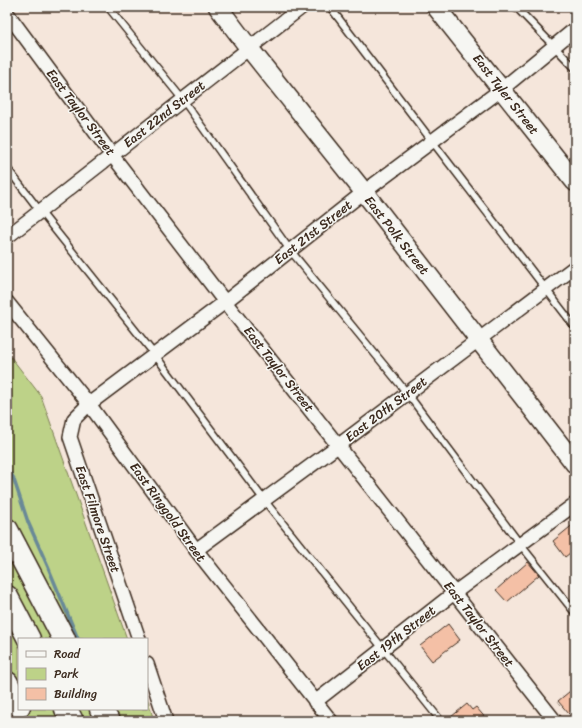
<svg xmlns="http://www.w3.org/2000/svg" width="582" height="728" font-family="Sriracha,sans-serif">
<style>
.green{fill:#bdd288;stroke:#7c7e53}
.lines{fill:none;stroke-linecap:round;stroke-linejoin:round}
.stream{stroke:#698997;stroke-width:3.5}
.building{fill:#f4c0a6;stroke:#3b2a1e}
.lane-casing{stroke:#3b2a1e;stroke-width:9}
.street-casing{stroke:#3b2a1e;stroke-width:16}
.secondary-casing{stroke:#3b2a1e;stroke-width:21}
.highway-casing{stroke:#3b2a1e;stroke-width:25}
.lane{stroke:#f6f6f2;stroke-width:6}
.street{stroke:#f6f6f2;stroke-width:13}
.secondary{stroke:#f6f6f2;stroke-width:18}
.highway{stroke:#f6f6f2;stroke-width:22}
.labels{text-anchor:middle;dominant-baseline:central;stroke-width:3;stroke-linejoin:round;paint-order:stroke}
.street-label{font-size:13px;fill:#3b2a1e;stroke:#f6f6f2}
</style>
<rect width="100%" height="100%" fill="#f5e6db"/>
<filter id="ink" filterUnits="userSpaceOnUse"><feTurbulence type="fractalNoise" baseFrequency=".025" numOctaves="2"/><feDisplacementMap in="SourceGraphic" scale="8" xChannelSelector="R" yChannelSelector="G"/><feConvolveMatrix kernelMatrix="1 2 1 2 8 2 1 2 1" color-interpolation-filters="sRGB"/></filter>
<g filter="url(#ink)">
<polygon class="green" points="7,352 41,396 127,639 19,639 19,709 147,709 147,697 154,721 7,721"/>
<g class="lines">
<polyline class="stream" points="7,470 13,477 28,522 48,567 78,639"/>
</g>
<g class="building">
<polygon points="575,523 575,549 565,557 553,541"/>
<polygon points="528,562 539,575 507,602 496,590"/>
<polygon points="448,624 460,640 432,661 420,646"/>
<polygon points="575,687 575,709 569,714 558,701"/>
<polygon points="467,704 472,710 476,707 488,721 446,721"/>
</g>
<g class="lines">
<defs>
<g id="lane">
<polyline points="108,7 183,100 290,250 407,393 520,544 575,613"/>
<polyline points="330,7 432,141 575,327"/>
<polyline points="516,7 575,68"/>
<polyline points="7,168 40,211 155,355 264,500 441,721"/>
</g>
<g id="street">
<polyline points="7,13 112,155 225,302 555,721"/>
<polyline points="7,237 302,7"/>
<polyline points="7,302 89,404 196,550 331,721"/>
<polyline points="196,550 339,445 575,267"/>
<polyline points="139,639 70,437 74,419 89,404 225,302 364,192 502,89 575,29"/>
<polyline points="147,664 166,721"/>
<polyline points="315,702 454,593 575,504"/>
</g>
<g id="secondary">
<polyline points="218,7 249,48 364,192 575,464"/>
<polyline points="436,7 575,182"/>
</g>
<g id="highway">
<polyline points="7,530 64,639"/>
<polyline points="7,597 29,639"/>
<polyline points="7,683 19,706"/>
<polyline points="66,709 72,721"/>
<polyline points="101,709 108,721"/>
</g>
</defs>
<use href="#lane" class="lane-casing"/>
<use href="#street" class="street-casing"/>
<use href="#secondary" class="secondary-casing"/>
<use href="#highway" class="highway-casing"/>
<use href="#lane" class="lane"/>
<use href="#street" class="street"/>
<use href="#secondary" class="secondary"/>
<use href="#highway" class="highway"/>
</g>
</g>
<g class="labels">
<g class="street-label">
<text transform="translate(506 94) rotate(52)">East Tyler Street</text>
<text transform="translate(81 112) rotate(53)">East Taylor Street</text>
<text transform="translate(164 114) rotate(-38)">East 22nd Street</text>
<text transform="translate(313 232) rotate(-38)">East 21st Street</text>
<text transform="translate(397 235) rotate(52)">East Polk Street</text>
<text transform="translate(279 369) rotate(52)">East Taylor Street</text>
<text transform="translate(386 409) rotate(-37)">East 20th Street</text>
<text transform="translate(168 512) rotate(54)">East Ringgold Street</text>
<text transform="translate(98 519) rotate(71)">East Filmore Street</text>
<text transform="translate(479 624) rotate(52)">East Taylor Street</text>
<text transform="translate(396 638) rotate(-38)">East 19th Street</text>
</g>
</g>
<rect width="582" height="728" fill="none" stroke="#f6f6f2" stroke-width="24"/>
<rect x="12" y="12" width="558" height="704" fill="none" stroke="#3b2a1e" stroke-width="1.5" filter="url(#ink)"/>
<rect x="18" y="638" width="130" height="72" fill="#f6f6f2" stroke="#aba49d"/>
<rect x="26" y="651" width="20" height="6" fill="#f6f6f2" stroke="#aba49d"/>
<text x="54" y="658" font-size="12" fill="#3b2a1e">Road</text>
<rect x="26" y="668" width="20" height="12" fill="#bdd288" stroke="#aba49d"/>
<text x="54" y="678" font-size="12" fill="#3b2a1e">Park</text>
<rect x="26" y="688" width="20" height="12" fill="#f4c0a6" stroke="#aba49d"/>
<text x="54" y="698" font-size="12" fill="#3b2a1e">Building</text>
</svg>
